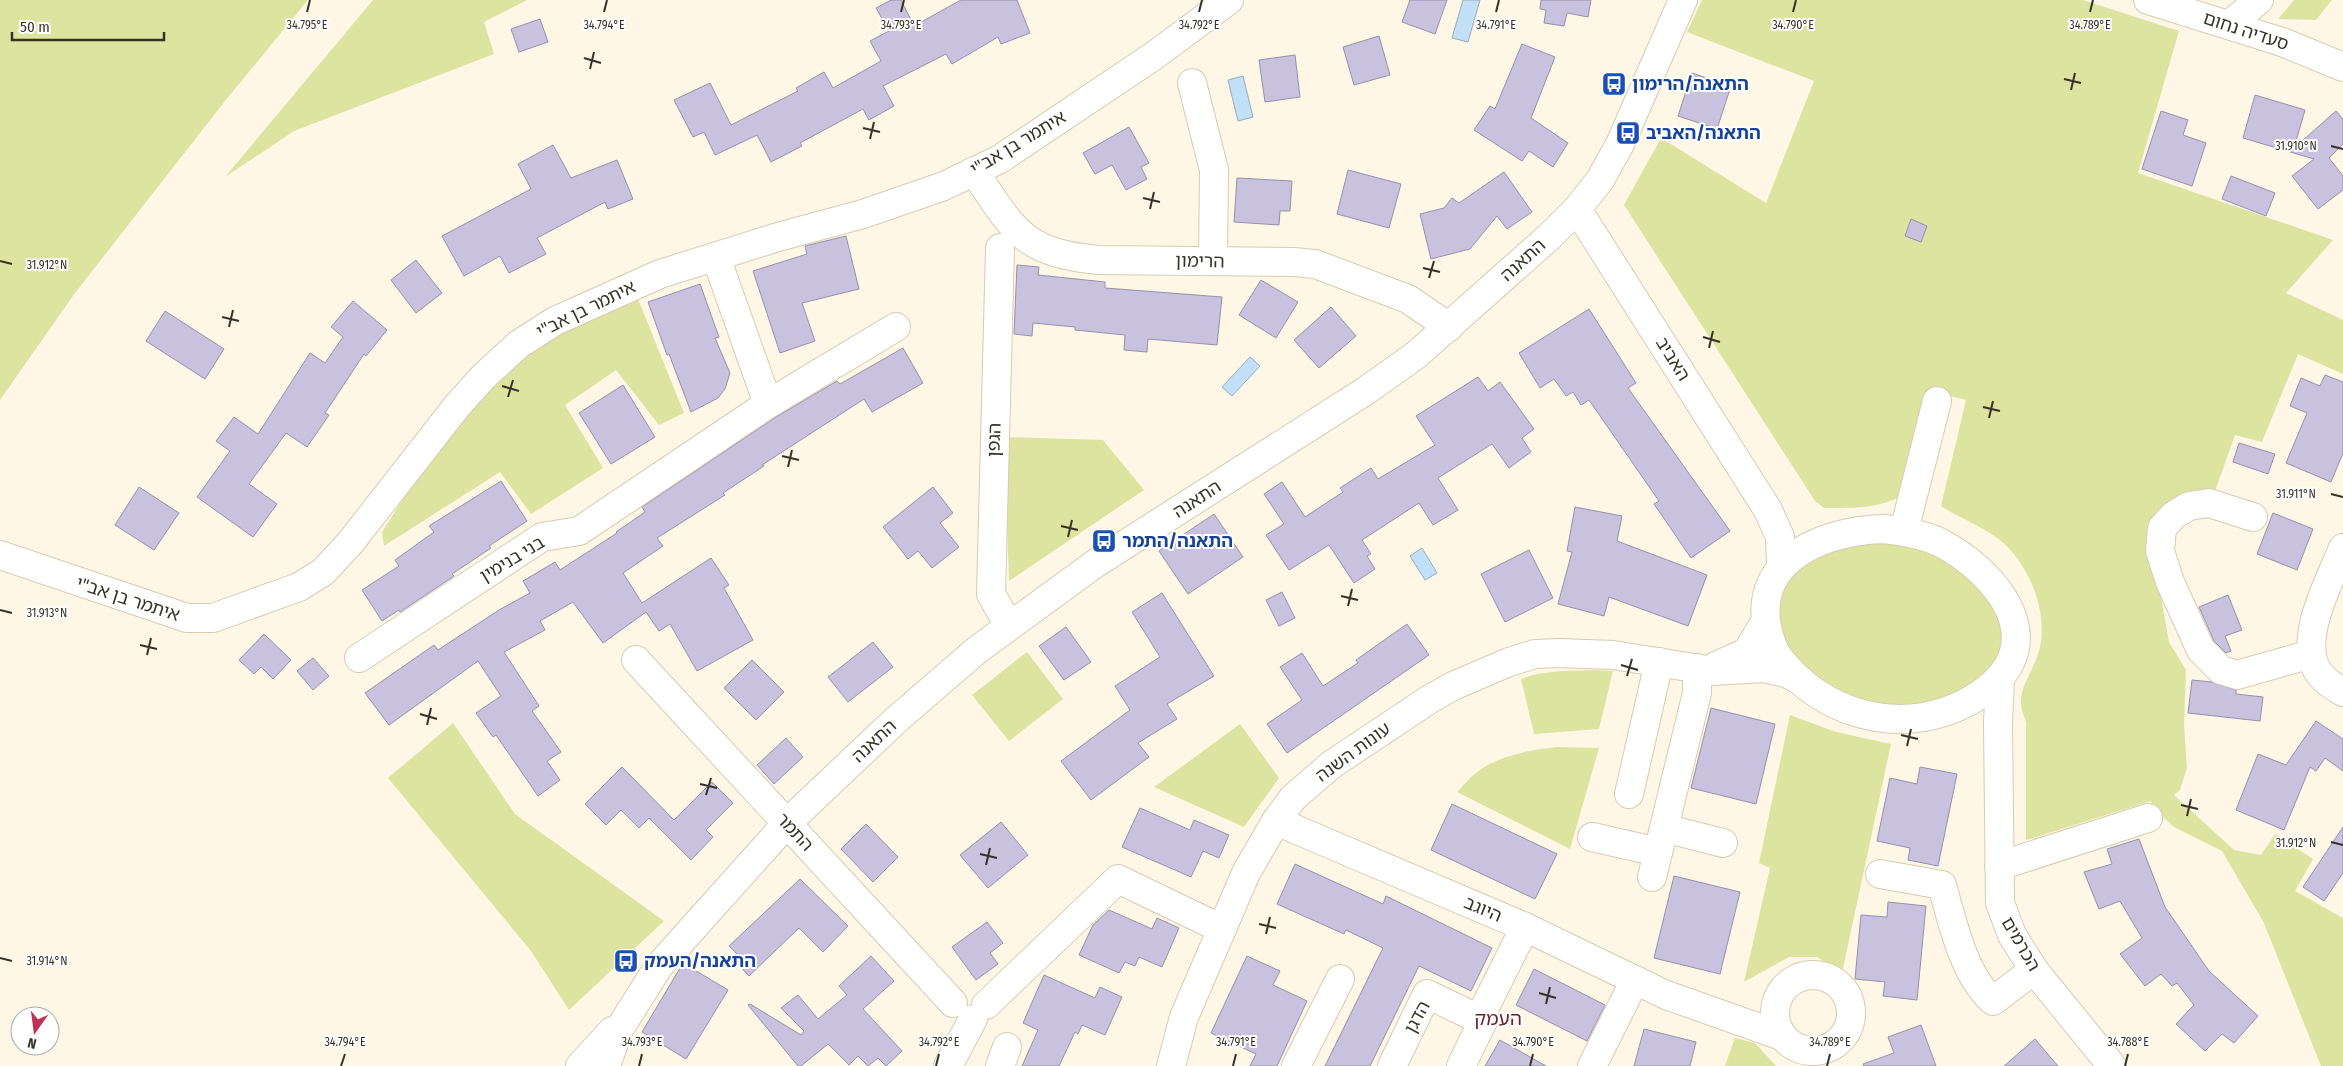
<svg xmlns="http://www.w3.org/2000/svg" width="2343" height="1066" font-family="'Fira Sans Condensed','Noto Sans Hebrew',sans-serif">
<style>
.green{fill:#dde4a0}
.water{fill:#c2e0f7;stroke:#98acb9}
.building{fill:#c8c2de;stroke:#9790ab}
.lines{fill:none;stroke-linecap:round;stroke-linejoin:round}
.minor-casing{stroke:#d8cbb0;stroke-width:30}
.minor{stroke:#fff;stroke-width:28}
.ticks{fill:none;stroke:#373227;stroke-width:2}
.labels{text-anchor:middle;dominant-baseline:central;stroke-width:4;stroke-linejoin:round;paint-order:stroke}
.street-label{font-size:18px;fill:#373227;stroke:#fff}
.transit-label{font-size:18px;font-weight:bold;fill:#164399;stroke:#fff;text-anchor:start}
.neighbourhood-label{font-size:19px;fill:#682232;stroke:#fff}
.ticks-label{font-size:12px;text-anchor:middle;fill:#373227;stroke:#fff;stroke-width:4;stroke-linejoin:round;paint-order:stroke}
</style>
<rect width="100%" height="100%" fill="#fef7e6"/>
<g class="green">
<polygon points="0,0 308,0 225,101 75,293 0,400"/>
<polygon points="373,0 527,0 484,22 494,54 294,131 225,177"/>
<path d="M1702 0H2083L2179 31 2138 173 2333 240 2286 293 2343 320V374L2298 354 2262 442 2235 435 2214 494 2151 539 2169 642 2186 670 2184 725 2187 768 2180 790 2174 795 2234 850 2261 855 2275 834 2313 859 2295 891 2343 918V1066H2321L2264 923 2222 851 2174 827 2152 807 2151 801 2026 840V723C2025 717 2021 710 2021 704 2020 686 2033 671 2038 654 2051 616 2029 561 1997 538 1980 525 1959 518 1941 506L1966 400 1931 391 1903 495C1880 509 1850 508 1824 508L1815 501 1624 205 1661 138 1766 203 1814 81 1687 32Z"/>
<polygon points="2294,0 2332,0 2316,20 2278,19"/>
<path d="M638 299 684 413 659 425 616 370 565 405 603 468 531 514 500 472 384 546 382 532C419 472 478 390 535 348 543 342 553 339 562 334 587 321 612 310 638 299Z"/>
<polygon points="1004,437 1103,440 1144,490 1009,581"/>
<polygon points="1883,537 1956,561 2001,611 2007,649 1974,689 1910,710 1835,695 1781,645 1778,588 1804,558"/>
<polygon points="1027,652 1063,699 1009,741 972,695"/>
<path d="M1594 670 1613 671 1599 729 1534 734 1521 679C1543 670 1570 671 1594 670Z"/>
<polygon points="1790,715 1836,732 1891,744 1842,973 1817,957 1789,957 1744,982 1770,868 1759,863"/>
<polygon points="453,723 515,814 664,921 569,1010 531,951 388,778"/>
<polygon points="1240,724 1279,778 1244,827 1154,787"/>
<path d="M1557 747 1599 748 1570 849 1457 792C1463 786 1469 778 1476 773 1498 755 1530 750 1557 747Z"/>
<polygon points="1735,1038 1755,1043 1776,1066 1725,1066"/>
</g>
<g class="water">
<polygon points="1463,0 1480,0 1468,42 1452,38"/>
<polygon points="1243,76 1253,117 1238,121 1228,80"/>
<polygon points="1250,357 1260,366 1232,396 1222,387"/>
<polygon points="1422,548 1437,573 1425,580 1410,556"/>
</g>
<g class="building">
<polygon points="891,0 901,0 914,26 961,0 1017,0 1030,33 1001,44 998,37 952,64 946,54 883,86 894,106 869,120 863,109 800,143 802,146 771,162 757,135 715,155 704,132 693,137 674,100 710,83 731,125 798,91 796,88 824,72 833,88 881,61 870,41 889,31 876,8"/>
<polygon points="1410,0 1447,0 1435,34 1402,22"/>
<polygon points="1541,0 1591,0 1588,17 1567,13 1564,26 1544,23 1546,10 1540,9"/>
<polygon points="540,19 548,42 519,52 511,29"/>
<polygon points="1379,36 1390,75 1354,85 1343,47"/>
<polygon points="1522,44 1555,57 1531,118 1568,143 1553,167 1529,151 1522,161 1474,130 1490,106 1495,109"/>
<polygon points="1295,55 1300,97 1265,102 1259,60"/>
<polygon points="1692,73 1731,86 1717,129 1678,116"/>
<polygon points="2255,95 2305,110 2294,148 2336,111 2343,119 2343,144 2329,158 2343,176 2343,190 2318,209 2292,176 2314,159 2243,138"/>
<polygon points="2161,111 2188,120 2183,135 2206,143 2192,186 2142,169"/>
<polygon points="1129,127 1149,163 1141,167 1147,179 1126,190 1112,165 1095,174 1083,153"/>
<polygon points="553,145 571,178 617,160 633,199 608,209 605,202 537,238 546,254 509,273 500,256 464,276 442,236 531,189 518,164"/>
<polygon points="1348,170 1401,184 1389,228 1337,214"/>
<polygon points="1504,172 1532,212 1507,229 1497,216 1470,249 1431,259 1420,214 1444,208 1452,198 1459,203"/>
<polygon points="2231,176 2275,193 2266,216 2222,199"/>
<polygon points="1237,178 1292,181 1290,211 1280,211 1279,225 1234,222"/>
<polygon points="1911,219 1927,226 1921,242 1905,236"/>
<polygon points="846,236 859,289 802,303 815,341 780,353 753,271 807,254 805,246"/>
<polygon points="416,260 442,293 416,313 391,280"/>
<polygon points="1017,265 1039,267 1038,275 1105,282 1105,288 1222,297 1217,345 1148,339 1147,352 1124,350 1125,335 1075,330 1075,327 1033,323 1032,336 1014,334"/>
<polygon points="1261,280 1298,302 1276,338 1239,315"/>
<polygon points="700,284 719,337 715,338 730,373 725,389 718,398 691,412 669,354 667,355 648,302"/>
<polygon points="353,301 387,330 366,356 364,354 325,413 329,415 307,447 286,433 249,484 277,504 253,537 197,497 230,451 216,441 234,417 258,434 310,353 325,363 343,337 331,327"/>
<polygon points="1331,307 1356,336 1319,368 1294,340"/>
<polygon points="1589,309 1636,383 1628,388 1730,531 1691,558 1654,504 1659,501 1589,400 1581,405 1573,392 1566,396 1554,379 1540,388 1519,353"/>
<polygon points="165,311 224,349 205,379 146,341"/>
<polygon points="903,348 923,383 872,412 864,399 762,465 764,466 723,493 725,495 657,538 663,546 623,573 642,603 711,558 729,585 724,588 753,640 697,671 670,624 659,631 646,612 603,643 573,602 540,621 545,630 504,652 539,706 532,711 561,752 547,761 560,780 538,796 496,735 493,737 476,713 501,696 478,661 389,725 365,693 434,645 438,650 499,610 530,593 523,581 555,562 560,570 617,533 616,532 645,512 642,507 776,417 837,381 840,384"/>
<polygon points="2325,375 2343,382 2343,453 2331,482 2286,463 2307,413 2290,406 2301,378 2320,386"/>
<polygon points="1478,377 1488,391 1500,382 1534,429 1522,438 1531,452 1509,468 1492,444 1438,478 1458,510 1433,525 1419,503 1362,540 1371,554 1367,556 1375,569 1354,583 1329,545 1289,570 1266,535 1284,524 1264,494 1282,482 1305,517 1343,492 1340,488 1371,468 1378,479 1435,445 1416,416"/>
<polygon points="623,385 655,437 611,464 579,413"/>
<polygon points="2239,443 2275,454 2268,474 2233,462"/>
<polygon points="501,481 527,521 489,546 491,548 452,574 454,576 400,612 399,610 382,621 362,590 399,566 395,560 434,532 429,526"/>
<polygon points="139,487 179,513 154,550 115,525"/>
<polygon points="933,487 953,513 940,523 959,547 932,568 918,551 908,559 883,527"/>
<polygon points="1575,507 1622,516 1617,541 1707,575 1688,626 1609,597 1604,616 1558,604 1572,552 1567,551"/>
<polygon points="2273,513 2313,529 2297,570 2257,554"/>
<polygon points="1214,514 1243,557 1188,594 1159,551"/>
<polygon points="1529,550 1553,598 1505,622 1481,574"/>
<polygon points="1282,592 1295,618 1279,626 1266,600"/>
<polygon points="1162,593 1214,676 1167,704 1177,719 1138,743 1149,757 1091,800 1061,761 1130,710 1115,686 1160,657 1132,612"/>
<polygon points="2228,595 2242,630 2225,636 2231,651 2226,653 2214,641 2199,607"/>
<polygon points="1407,624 1429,655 1287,753 1267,724 1302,700 1280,667 1302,653 1323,686 1358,663 1356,660"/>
<polygon points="1066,627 1091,662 1064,680 1039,646"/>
<polygon points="264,634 291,660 273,679 261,667 254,674 239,660"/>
<polygon points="873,642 893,667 848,702 828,677"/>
<polygon points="313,658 329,676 313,690 297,671"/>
<polygon points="752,660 784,692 756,720 724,688"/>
<polygon points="2192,680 2212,682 2236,690 2236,694 2263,697 2260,721 2188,713"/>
<polygon points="1711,708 1775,724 1756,804 1691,788"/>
<polygon points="2316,721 2343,739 2343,771 2325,758 2316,771 2310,767 2284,830 2236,810 2258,754 2286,765"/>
<polygon points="786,738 803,757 774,784 757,765"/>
<polygon points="622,767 674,820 712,782 733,803 706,830 713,837 691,860 649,818 639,828 621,810 606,825 585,804"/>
<polygon points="1920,767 1957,774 1938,866 1908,860 1910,848 1877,841 1890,778 1917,784"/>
<polygon points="1452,804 1557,854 1535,899 1431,850"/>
<polygon points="1140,808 1190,830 1194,820 1229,835 1219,858 1203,851 1191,877 1122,847"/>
<polygon points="1001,822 1028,855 988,888 960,855"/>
<polygon points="866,824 898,857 873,882 841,849"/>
<polygon points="2343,827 2343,873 2324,901 2303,887"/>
<polygon points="2139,839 2165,907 2209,971 2258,1016 2234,1043 2222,1034 2205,1051 2176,1024 2194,1005 2177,983 2172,986 2161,974 2145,986 2120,954 2142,938 2120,901 2099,909 2084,872 2112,864 2107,849"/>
<polygon points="1295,864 1383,904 1386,896 1492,948 1471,991 1419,966 1370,1066 1325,1066 1383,948 1346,930 1344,934 1277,904"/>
<polygon points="1674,876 1740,892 1720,974 1654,958"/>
<polygon points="800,879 848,926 823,952 799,928 749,976 732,958 737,954 729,946"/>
<polygon points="1888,902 1926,906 1917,1000 1883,996 1885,982 1855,979 1861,915 1887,917"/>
<polygon points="1109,910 1152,929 1157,918 1179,928 1162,967 1139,957 1135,966 1125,962 1119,973 1079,955 1093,925"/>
<polygon points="987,922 1003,943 990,953 998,964 976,980 952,947"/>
<polygon points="871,956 894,981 863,1009 902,1051 886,1066 878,1058 868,1066 858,1056 849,1065 828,1044 801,1066 798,1066 748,1005 750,1004 801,1035 804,1031 781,1008 798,995 818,1019 847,995 839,986"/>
<polygon points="1247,956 1280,971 1273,985 1307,1001 1277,1066 1250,1066 1256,1054 1211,1033"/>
<polygon points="683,963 728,990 686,1059 642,1032"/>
<polygon points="1534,969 1605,1005 1587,1041 1516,1005"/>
<polygon points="1044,975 1095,998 1100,987 1122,997 1105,1035 1082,1025 1078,1034 1075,1032 1059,1066 1022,1066 1038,1030 1023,1023"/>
<polygon points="1921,1025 1936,1066 1864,1066 1863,1064 1894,1053 1888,1037"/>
<polygon points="1644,1029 1696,1042 1690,1066 1634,1066"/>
<polygon points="2035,1039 2058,1066 2004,1066"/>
<polygon points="1500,1040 1546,1066 1485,1066"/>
</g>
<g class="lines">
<defs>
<g id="minor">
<polyline points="2148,0 2282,42 2343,67"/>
<polyline points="2229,25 2259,0"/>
<polyline points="1192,83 1214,170 1213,261"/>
<path d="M974 171C1014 231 1023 253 1099 260L1293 262 1315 264 1408 299 1449 327"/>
<polyline points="1577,209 1768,510 1780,537 1781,565"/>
<polyline points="1000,248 991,594 1009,626"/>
<polyline points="716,257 768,404"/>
<polyline points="2253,517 2209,503 2189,506 2174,515 2162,528 2160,551 2170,582 2201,650 2221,670 2237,675 2311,654"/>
<path d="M1883 529C1903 531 1923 534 1941 543 1996 572 2052 640 1986 690 1969 703 1946 713 1924 717 1876 725 1827 708 1793 674 1786 666 1776 657 1773 647 1741 566 1816 531 1883 529Z"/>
<polyline points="1904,531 1937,401"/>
<path d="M2343 548C2330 580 2301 633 2315 666 2320 678 2332 686 2343 692"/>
<polyline points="0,555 187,618 213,618 299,587 323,572 350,543 457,406 484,376 519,344 555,321 660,274 778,237 863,214 944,186 1000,159 1155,55 1229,0"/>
<polyline points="359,658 542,537 579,531 768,404 896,327"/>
<polyline points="636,660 953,1003"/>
<polyline points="1716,666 1747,652 1765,622"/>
<polyline points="2000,679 1998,723 2000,903 2012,935 2034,970 2112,1066"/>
<polyline points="1629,794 1659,662"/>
<polyline points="1276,821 1525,927 1666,995 1782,1036"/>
<polyline points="1664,828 1723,843"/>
<polyline points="1592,837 1658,852"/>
<polyline points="1999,866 2148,818"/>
<path d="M1880 874 1942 885C1952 921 1964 976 1993 1001L2034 970"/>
<polyline points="1652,877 1697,693 1697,668"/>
<circle cx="1813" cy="1013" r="38"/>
<polyline points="986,1005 1118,879 1222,929"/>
<polyline points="580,1066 612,1031"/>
<polyline points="606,1066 618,1031 659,966 787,823 896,720 977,650 1096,563 1367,390 1416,355 1549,237 1577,209 1600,180 1620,144 1683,0"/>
<polyline points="948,1066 973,1019"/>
<polyline points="1000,1066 1007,1047"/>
<polyline points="1171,1066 1184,1017 1246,873 1276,821 1293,798 1331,765 1430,699 1453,686 1509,662 1535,654 1560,653 1613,655 1713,671 1763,668 1786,673 1800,680"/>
<polyline points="1296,1066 1340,979"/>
<polyline points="1392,1066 1427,994 1483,1021"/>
<polyline points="1461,1066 1483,1021 1484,1009 1525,927"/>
<polyline points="1592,1066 1635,980"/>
</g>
</defs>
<use href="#minor" class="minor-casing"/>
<use href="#minor" class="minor"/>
</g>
<path class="ticks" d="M307 12 310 0M604 12 607 0M901 12 904 0M1199 12 1202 0M1496 12 1499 0M1793 12 1796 0M2090 12 2093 0M584 58 601 63M590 69 594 52M2064 79 2081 83M2071 90 2075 73M863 128 880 132M870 139 874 122M2331 146 2343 149M1143 198 1160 202M1150 209 1154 192M0 261 12 264M1423 268 1440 272M1429 278 1434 261M222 317 239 321M229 327 233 310M1703 337 1720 342M1709 348 1713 331M502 386 519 391M508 397 513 380M1983 407 2000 411M1989 418 1993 401M782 456 799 460M788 467 792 450M2331 494 2343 497M1061 526 1078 530M1068 537 1072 520M1341 596 1358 600M1348 606 1352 589M0 610 12 613M140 645 157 649M147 655 151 638M1621 665 1638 670M1627 676 1632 659M420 714 437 719M427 725 431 708M1901 735 1918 739M1907 746 1911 729M700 784 717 788M706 795 711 778M2181 805 2198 809M2187 816 2191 799M2331 842 2343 845M980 854 997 858M986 865 990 848M1259 924 1276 928M1266 934 1270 917M0 958 12 961M1539 993 1556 998M1546 1004 1550 987M341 1066 345 1054M639 1066 642 1054M936 1066 939 1054M1233 1066 1236 1054M1530 1066 1533 1054M1827 1066 1830 1054M2125 1066 2128 1054"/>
<defs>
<symbol id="bus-square" viewBox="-11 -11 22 22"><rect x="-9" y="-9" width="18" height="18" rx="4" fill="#1a4fb4" stroke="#fff"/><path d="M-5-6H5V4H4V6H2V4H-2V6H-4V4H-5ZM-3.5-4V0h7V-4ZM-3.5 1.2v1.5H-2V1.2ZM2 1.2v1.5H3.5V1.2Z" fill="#fff"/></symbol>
</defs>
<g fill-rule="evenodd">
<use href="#bus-square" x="1600" y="70" width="28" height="28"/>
<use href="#bus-square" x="1614" y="119" width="28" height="28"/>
<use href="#bus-square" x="1090" y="527" width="28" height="28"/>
<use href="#bus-square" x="612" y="947" width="28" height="28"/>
</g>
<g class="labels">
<g class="street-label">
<text transform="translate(2246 31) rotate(18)">סעדיה נחום</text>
<text transform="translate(1018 143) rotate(-31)">איתמר בן אב"י</text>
<text transform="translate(1523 260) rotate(-42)">התאנה</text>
<text transform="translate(1200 261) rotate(1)">הרימון</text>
<text transform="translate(586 309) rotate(-26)">איתמר בן אב"י</text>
<text transform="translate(1673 359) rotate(58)">האביב</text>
<text transform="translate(994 440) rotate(-88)">הגפן</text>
<text transform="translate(1197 499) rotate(-33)">התאנה</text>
<text transform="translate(512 559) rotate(-31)">בני בנימין</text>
<text transform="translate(128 599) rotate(18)">איתמר בן אב"י</text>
<text transform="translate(874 741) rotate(-43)">התאנה</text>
<text transform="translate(1353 752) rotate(-36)">עונות השנה</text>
<text transform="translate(795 832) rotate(47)">התמר</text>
<text transform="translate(1483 909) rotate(23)">היוגב</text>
<text transform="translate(2021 944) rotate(60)">הכרמים</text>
<text transform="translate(1417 1017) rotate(-62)">הדגן</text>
</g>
<g class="transit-label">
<text x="1632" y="84">התאנה/הרימון</text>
<text x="1646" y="133">התאנה/האביב</text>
<text x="1122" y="541">התאנה/התמר</text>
<text x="644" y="961">התאנה/העמק</text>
</g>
<g class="neighbourhood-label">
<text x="1498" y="1018">העמק</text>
</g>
</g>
<g class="ticks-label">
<text x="307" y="29">34.795°E</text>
<text x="604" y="29">34.794°E</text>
<text x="901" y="29">34.793°E</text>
<text x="1199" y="29">34.792°E</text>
<text x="1496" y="29">34.791°E</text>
<text x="1793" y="29">34.790°E</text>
<text x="2090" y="29">34.789°E</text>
<text x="2296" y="150">31.910°N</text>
<text x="47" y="269">31.912°N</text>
<text x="2296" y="498">31.911°N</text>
<text x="47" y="617">31.913°N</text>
<text x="2296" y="847">31.912°N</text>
<text x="47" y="965">31.914°N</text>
<text x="345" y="1046">34.794°E</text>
<text x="642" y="1046">34.793°E</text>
<text x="939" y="1046">34.792°E</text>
<text x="1236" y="1046">34.791°E</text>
<text x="1533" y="1046">34.790°E</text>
<text x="1830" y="1046">34.789°E</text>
<text x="2128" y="1046">34.788°E</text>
</g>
<g transform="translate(35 1031) rotate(194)"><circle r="24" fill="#ffffff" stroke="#afada9"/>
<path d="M0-4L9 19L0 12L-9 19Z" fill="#c03157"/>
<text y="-8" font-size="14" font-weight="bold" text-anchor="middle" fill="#373227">N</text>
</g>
<path d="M12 32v8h152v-8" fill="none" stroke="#373227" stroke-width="2.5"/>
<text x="20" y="32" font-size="15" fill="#373227" stroke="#ffffff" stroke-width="4" paint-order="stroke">50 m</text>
</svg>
